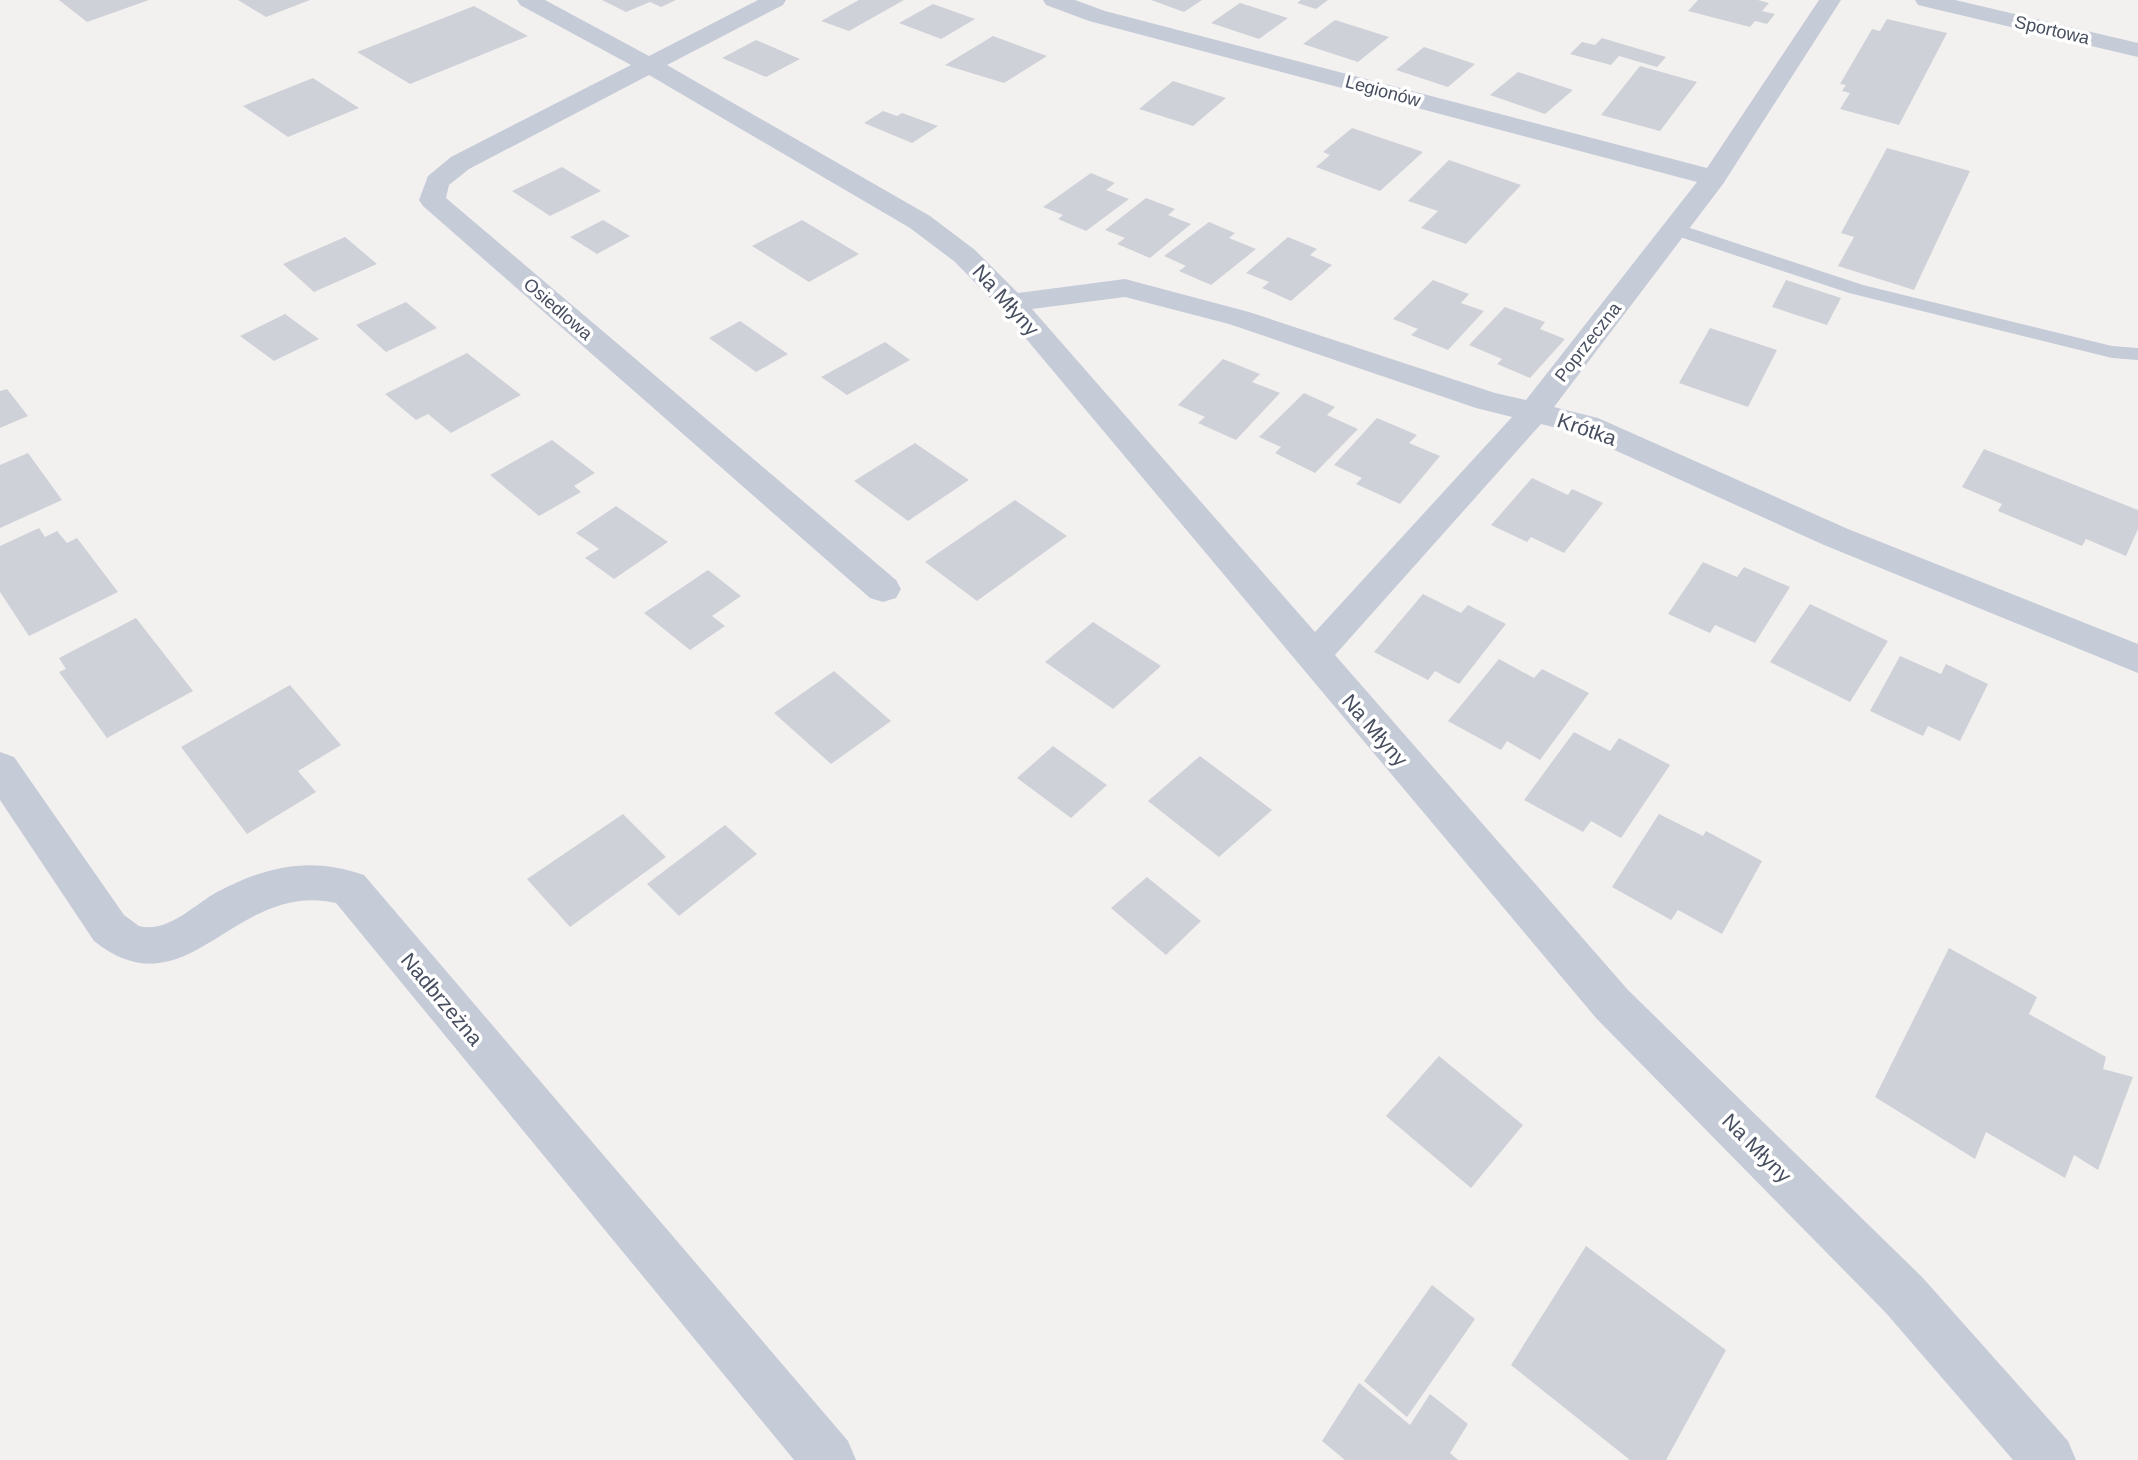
<svg xmlns="http://www.w3.org/2000/svg" width="2138" height="1460" font-family="Arial,sans-serif">
<style>
.building{fill:#cfd1d8}
.lines{fill:none;stroke-linecap:round;stroke-linejoin:round}
.service{fill:#c6cbd8;fill-rule:evenodd}
.minor{fill:#c6cbd8;fill-rule:evenodd}
.labels{text-anchor:middle;dominant-baseline:central;stroke-width:7;stroke-linejoin:round;paint-order:stroke}
.far-street-label{font-size:18px;fill:#474e5f;stroke:#fff}
.street-label{font-size:21px;fill:#474e5f;stroke:#fff}
</style>
<rect width="100%" height="100%" fill="#f3f1f0"/>
<g class="building">
<polygon points="59,0 149,0 87,22"/>
<polygon points="238,0 310,0 266,17"/>
<polygon points="602,0 676,0 661,7 650,2 626,12"/>
<polygon points="859,0 904,0 849,31 821,21"/>
<polygon points="1151,0 1202,0 1184,12"/>
<polygon points="1301,0 1328,0 1316,9 1297,3"/>
<polygon points="1698,0 1758,0 1769,3 1762,11 1775,14 1767,24 1755,21 1750,27 1688,11"/>
<polygon points="1240,3 1288,18 1259,39 1211,23"/>
<polygon points="933,4 975,19 941,39 899,23"/>
<polygon points="474,6 528,36 410,84 357,52"/>
<polygon points="1887,19 1947,33 1899,125 1840,109 1850,93 1842,91 1846,85 1840,84 1872,29 1880,31"/>
<polygon points="1335,20 1389,37 1358,62 1303,44"/>
<polygon points="993,36 1047,56 1004,83 945,65"/>
<polygon points="1602,38 1629,46 1666,57 1657,67 1619,56 1611,65 1570,54 1582,42 1595,45"/>
<polygon points="756,40 800,59 766,77 722,58"/>
<polygon points="1424,47 1475,64 1448,87 1396,70"/>
<polygon points="1640,66 1697,82 1660,131 1601,115"/>
<polygon points="1518,72 1573,90 1545,114 1490,95"/>
<polygon points="313,78 359,108 288,137 243,106"/>
<polygon points="1173,81 1226,98 1193,126 1139,109"/>
<polygon points="883,111 897,116 902,113 938,126 912,143 864,123"/>
<polygon points="1352,128 1423,152 1380,191 1316,167 1330,155 1323,152"/>
<polygon points="1887,148 1970,171 1914,290 1838,266 1854,237 1841,233"/>
<polygon points="1449,160 1521,185 1466,244 1421,228 1438,211 1408,201"/>
<polygon points="562,167 601,191 550,216 512,191"/>
<polygon points="1091,173 1115,183 1106,190 1129,199 1086,231 1058,219 1063,215 1043,207"/>
<polygon points="1146,198 1175,209 1168,215 1191,224 1150,258 1117,244 1125,238 1105,230"/>
<polygon points="603,220 630,236 597,254 570,237"/>
<polygon points="802,220 859,254 809,282 752,246"/>
<polygon points="1209,222 1235,233 1229,238 1256,249 1211,285 1179,271 1186,266 1164,256"/>
<polygon points="345,237 377,264 314,292 283,264"/>
<polygon points="1288,237 1317,249 1310,255 1332,265 1291,301 1262,288 1269,282 1246,273"/>
<polygon points="1433,280 1469,294 1461,303 1484,311 1448,350 1411,335 1418,329 1393,319"/>
<polygon points="1786,280 1841,298 1827,325 1772,307"/>
<polygon points="406,302 437,328 386,352 356,325"/>
<polygon points="1505,307 1545,322 1540,329 1565,339 1530,378 1497,364 1502,359 1469,345"/>
<polygon points="285,314 319,339 274,361 240,336"/>
<polygon points="740,321 788,354 756,372 709,338"/>
<polygon points="1710,328 1777,350 1748,407 1679,383"/>
<polygon points="885,342 910,360 847,395 821,377"/>
<polygon points="467,353 521,395 451,433 428,414 416,420 385,394"/>
<polygon points="1223,359 1260,374 1252,382 1280,393 1236,440 1198,423 1205,417 1178,405"/>
<polygon points="7,389 28,416 0,428 0,391"/>
<polygon points="1304,393 1335,407 1327,415 1358,429 1315,473 1275,453 1281,447 1259,437"/>
<polygon points="1377,418 1417,435 1409,443 1440,456 1400,504 1356,484 1362,478 1334,465"/>
<polygon points="552,440 595,473 574,486 581,492 539,516 490,475"/>
<polygon points="915,443 969,480 908,521 854,481"/>
<polygon points="1984,449 2138,510 2138,529 2126,556 2086,539 2082,546 1998,511 2002,504 1962,487"/>
<polygon points="28,453 62,500 0,528 0,465"/>
<polygon points="1532,478 1568,495 1572,489 1603,503 1564,553 1531,537 1527,542 1491,525"/>
<polygon points="1015,500 1067,536 977,601 925,562"/>
<polygon points="616,506 668,542 614,579 585,558 599,549 576,533"/>
<polygon points="39,528 45,537 57,531 67,543 77,538 118,592 29,636 0,592 0,546"/>
<polygon points="1703,562 1737,577 1744,567 1790,587 1755,643 1715,625 1710,633 1668,614"/>
<polygon points="708,570 741,596 712,616 725,626 690,650 644,613"/>
<polygon points="1423,594 1461,613 1468,605 1506,624 1459,684 1435,671 1428,680 1374,652"/>
<polygon points="1810,604 1888,641 1850,702 1770,662"/>
<polygon points="136,618 193,691 107,738 59,672 66,669 59,658"/>
<polygon points="1093,622 1161,666 1113,709 1045,662"/>
<polygon points="1900,656 1941,674 1946,664 1988,684 1960,741 1928,726 1923,736 1870,711"/>
<polygon points="1499,659 1534,678 1542,669 1589,693 1540,760 1507,741 1501,750 1448,721"/>
<polygon points="834,671 891,721 831,764 774,713"/>
<polygon points="290,685 341,745 298,771 316,792 247,834 181,747"/>
<polygon points="1574,732 1610,751 1619,738 1670,765 1621,838 1591,821 1583,832 1524,800"/>
<polygon points="1053,746 1107,785 1071,818 1017,778"/>
<polygon points="1200,756 1272,810 1219,857 1148,801"/>
<polygon points="623,814 666,857 570,927 527,879"/>
<polygon points="1659,814 1703,836 1706,831 1762,861 1722,934 1678,910 1671,920 1612,887"/>
<polygon points="725,825 757,854 679,916 647,884"/>
<polygon points="1147,877 1201,921 1166,955 1111,908"/>
<polygon points="1949,948 2037,997 2029,1014 2106,1057 2103,1069 2133,1077 2098,1170 2074,1155 2065,1178 1986,1132 1975,1159 1875,1097"/>
<polygon points="1439,1056 1523,1125 1471,1188 1386,1116"/>
<polygon points="1586,1246 1726,1350 1666,1460 1630,1460 1511,1365"/>
<polygon points="1432,1285 1475,1319 1407,1417 1364,1381"/>
<polygon points="1359,1383 1410,1425 1430,1394 1468,1424 1450,1453 1458,1460 1345,1460 1322,1441"/>
</g>
<g class="lines">
<polygon class="service" points="1675,223 1863,285 2112,346 2138,348 2138,360 2112,358 1849,293 1668,233 1666,229"/>
<g class="minor">
<path d="M517 0H545L649 56 758 0H786L783 5 667 65 930 216 975 250 1018 293 1125 279 1249 312 1495 393 1526 400 1697 182 1089 21 1046 5 1043 0H1075L1105 11 1707 168 1819 0H1841L1723 184 1554 407 1598 418 1848 529 2138 644V673L1824 545 1577 433 1541 424 1335 655 1628 990 1922 1277 2068 1441 2076 1460H2013L1886 1313 1596 1018 1001 309 955 262 910 228 649 75 469 169 449 185 446 198 896 580 901 589 896 598 883 602 870 598 423 206 419 200 428 176 451 157 631 65 520 5ZM1125 297 1229 324 1476 408 1512 417 1315 632 1032 309Z"/>
<polygon points="1915,0 1955,0 2138,43 2138,57 1918,5"/>
<path d="M0 752 14 757 124 915 139 926C167 934 195 904 217 892 267 866 310 856 364 875L848 1441 856 1460H794L336 903C234 879 188 1016 94 941L0 800Z"/>
</g>
</g>
<g class="labels">
<g class="far-street-label">
<text transform="translate(2052 30) rotate(13)">Sportowa</text>
<text transform="translate(1383 91) rotate(15)">Legionów</text>
<text transform="translate(558 309) rotate(41)">Osiedlowa</text>
<text transform="translate(1588 342) rotate(-52)">Poprzeczna</text>
</g>
<g class="street-label">
<text transform="translate(1006 300) rotate(48)">Na Młyny</text>
<text transform="translate(1587 429) rotate(19)">Krótka</text>
<text transform="translate(1375 730) rotate(49)">Na Młyny</text>
<text transform="translate(442 999) rotate(50)">Nadbrzeżna</text>
<text transform="translate(1757 1148) rotate(45)">Na Młyny</text>
</g>
</g>
</svg>
